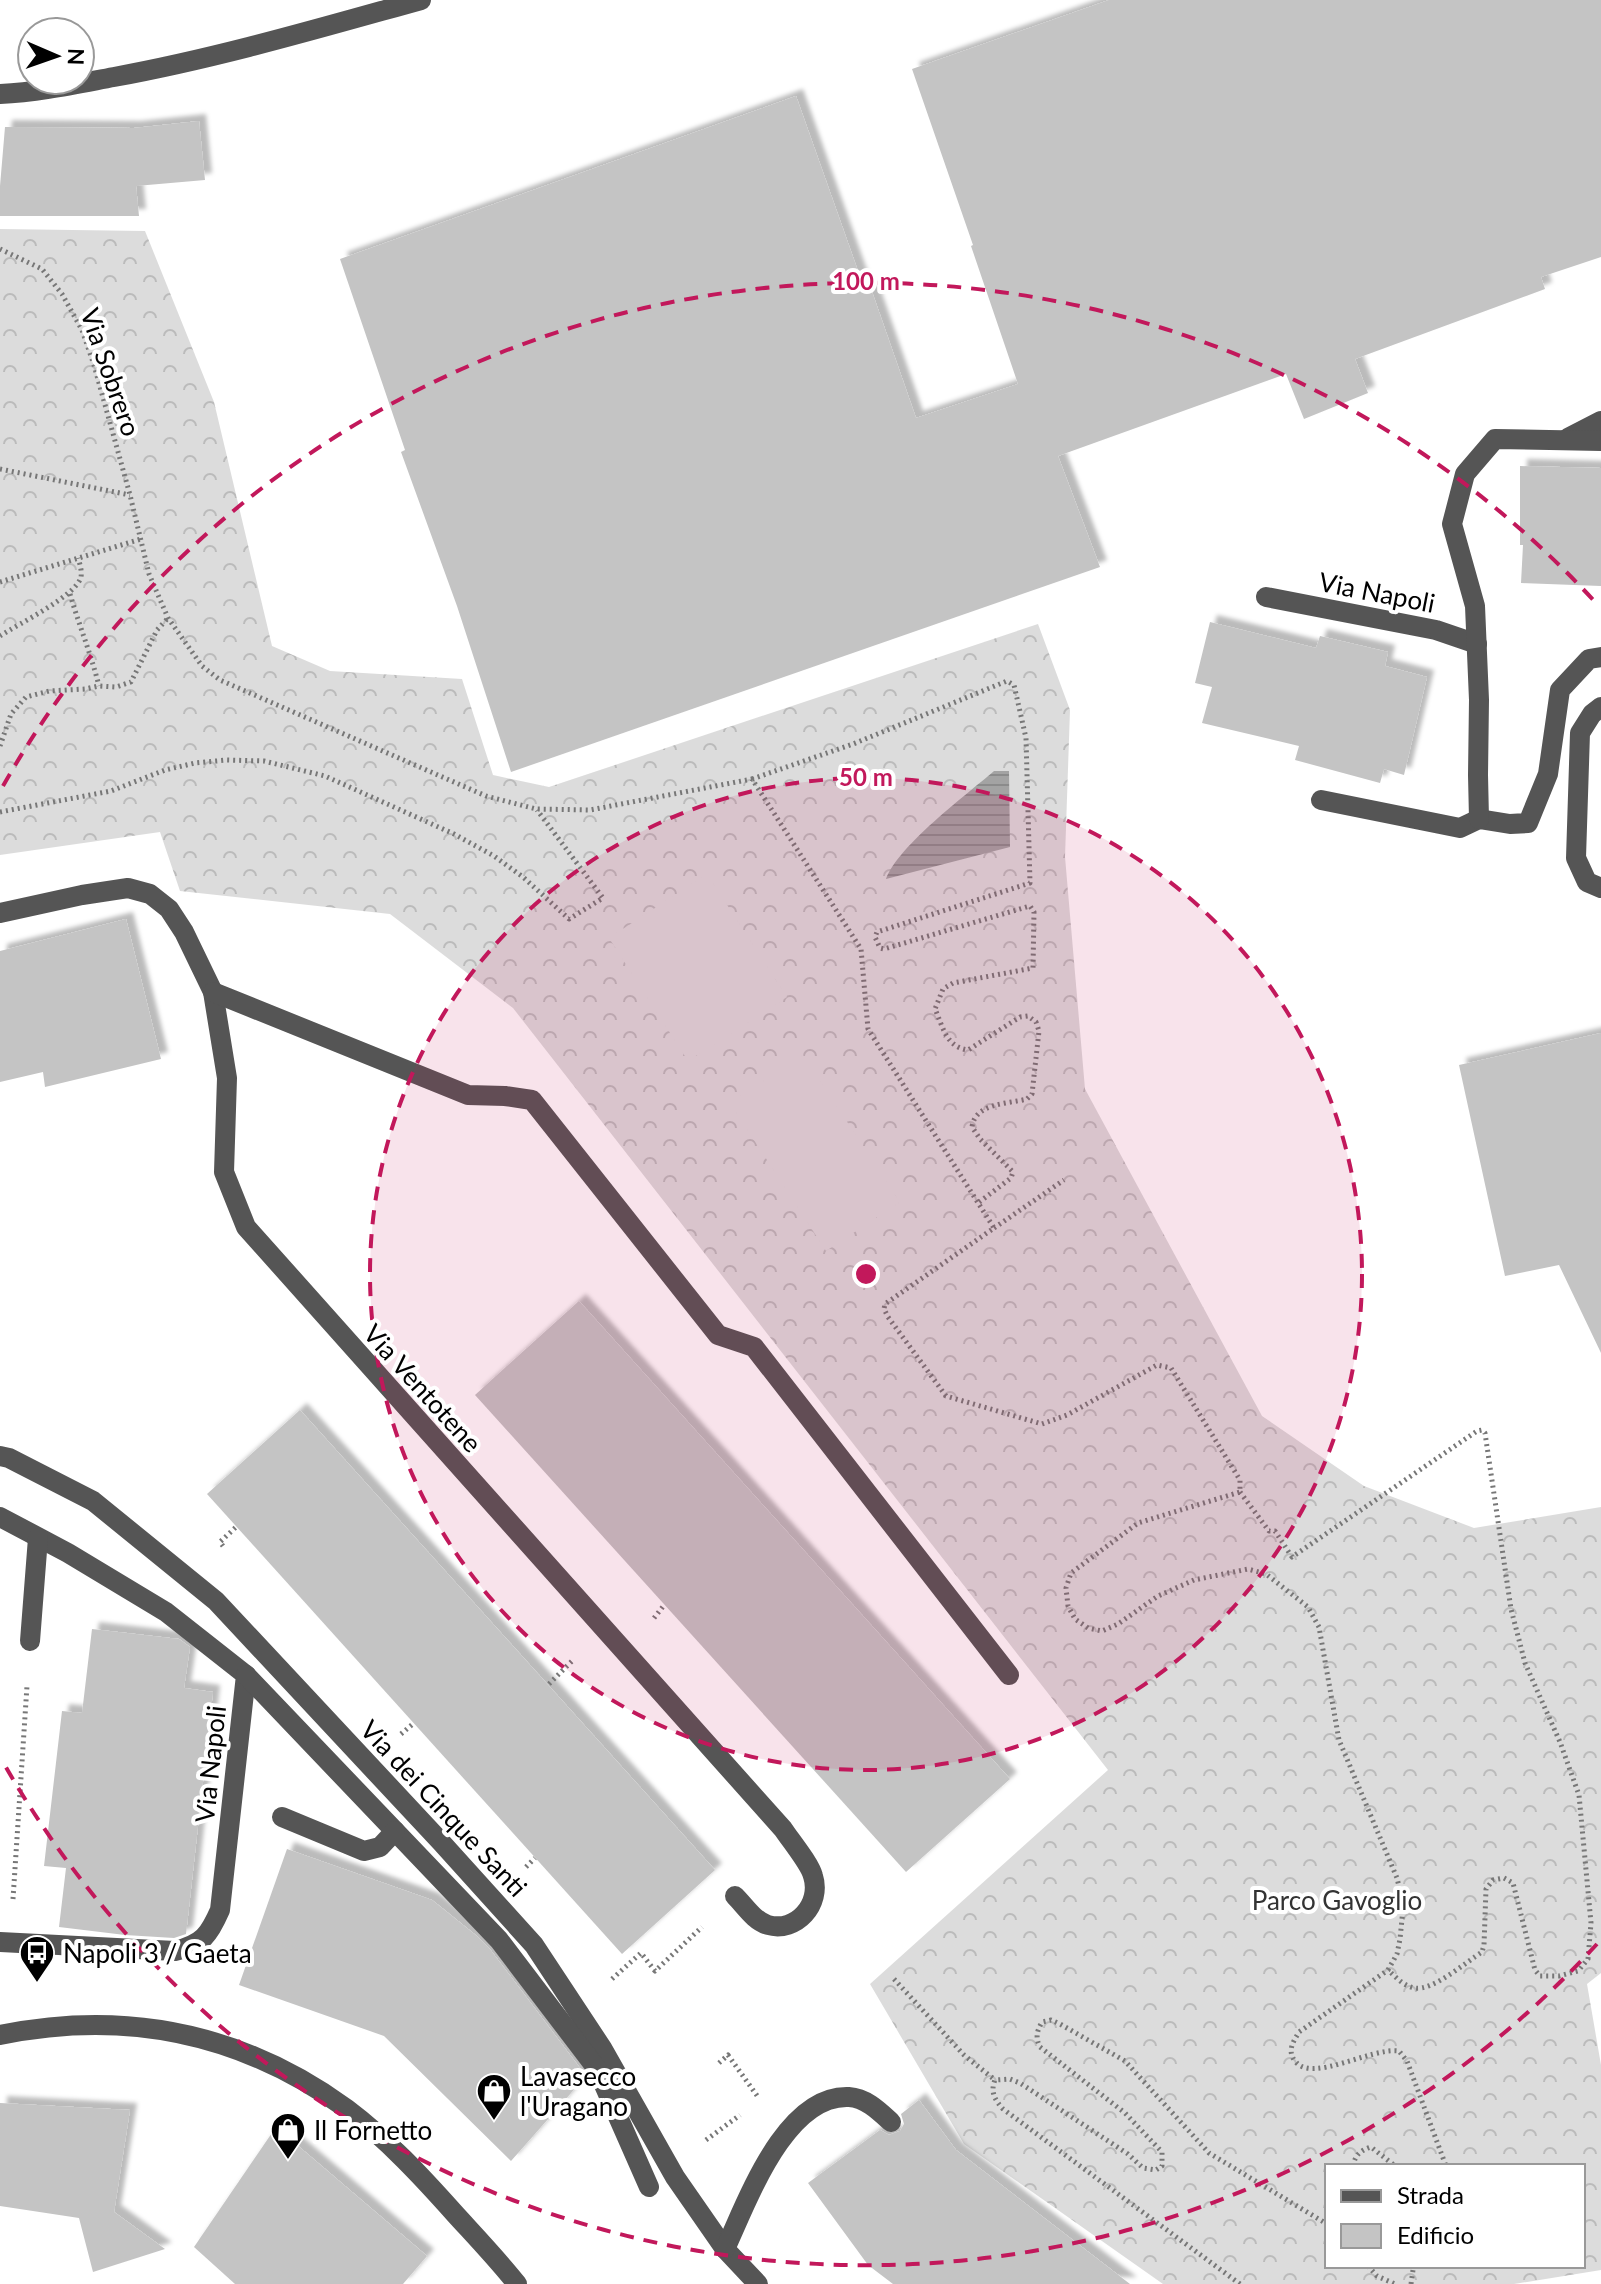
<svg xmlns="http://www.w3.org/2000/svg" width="1601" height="2284" font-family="Lato,sans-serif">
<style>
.forest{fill:url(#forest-crowns);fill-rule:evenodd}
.pitch{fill:#dcdcdc}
.water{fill:url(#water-rules)}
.building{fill:#c4c4c4;filter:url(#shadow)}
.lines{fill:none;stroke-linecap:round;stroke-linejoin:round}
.path{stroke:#777;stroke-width:5;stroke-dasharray:2 4;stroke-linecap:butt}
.minor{stroke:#555;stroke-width:20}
.ring{fill:none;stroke:#c2185b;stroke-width:4;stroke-dasharray:14 10}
.labels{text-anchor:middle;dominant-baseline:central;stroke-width:8;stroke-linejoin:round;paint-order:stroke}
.street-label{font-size:26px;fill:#000;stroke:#fff}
.park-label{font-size:26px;fill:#333;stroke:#fff}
.poi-label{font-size:26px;fill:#000;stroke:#fff;text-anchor:start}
.centre{fill:#c2185b;stroke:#fff;stroke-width:4}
.ring-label{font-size:24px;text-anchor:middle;font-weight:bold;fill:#c2185b;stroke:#fff;stroke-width:8;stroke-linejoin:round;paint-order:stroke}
</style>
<defs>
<pattern id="forest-crowns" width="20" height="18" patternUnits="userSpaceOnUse" patternTransform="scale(2)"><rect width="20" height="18" fill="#dcdcdc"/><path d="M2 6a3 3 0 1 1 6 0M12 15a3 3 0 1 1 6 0" fill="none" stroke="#bbb"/></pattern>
<pattern id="water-rules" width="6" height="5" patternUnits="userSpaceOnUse" patternTransform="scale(2)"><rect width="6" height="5" fill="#a3a3a3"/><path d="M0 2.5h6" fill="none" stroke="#8b8b8b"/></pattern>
<filter id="shadow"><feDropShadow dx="7" dy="-7" stdDeviation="2" flood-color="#0004"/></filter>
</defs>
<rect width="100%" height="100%" fill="#fff"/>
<path class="forest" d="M0 229 145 231 214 402 272 646 330 671 462 679 493 775 549 787 1038 624 1070 710 1065 857 1085 1089 1262 1416 1364 1486 1474 1528 1601 1507V1973L1587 1984 1601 2065V2270L1514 2284H1163L964 2144 870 1984 1108 1770 513 1008 390 914 180 891 160 832 0 855ZM1327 2166H1583V2266H1327Z"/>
<g class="pitch">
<polygon points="707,874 787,997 688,1061 609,938"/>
<polygon points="803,1055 900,1202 826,1251 730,1103"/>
</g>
<path class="water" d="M994 771H1009L1010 847 886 879C899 845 965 796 994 771Z"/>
<g class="building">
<polygon points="1109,0 1601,0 1601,257 1541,277 1545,289 1355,359 1368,393 1304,419 1286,374 1058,456 1100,567 511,772 457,606 401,452 405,450 340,259 796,96 864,288 870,286 916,418 1018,384 971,246 973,245 912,69"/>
<polygon points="199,121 205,180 136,186 139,216 0,216 0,186 5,127 134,128"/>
<polygon points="1520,466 1601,468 1601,586 1521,583 1523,545 1520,545"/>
<polygon points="1210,622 1316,648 1320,636 1388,652 1385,666 1427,677 1404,775 1384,769 1380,783 1295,760 1299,746 1202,723 1212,687 1195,683"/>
<polygon points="126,919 161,1059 45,1087 43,1072 0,1082 0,951"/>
<polygon points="1601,1033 1601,1353 1559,1265 1505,1276 1459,1065"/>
<polygon points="579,1301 1010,1779 906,1872 475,1395"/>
<polygon points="300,1410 715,1870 622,1954 207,1494"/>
<polygon points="92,1629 179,1639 190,1647 184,1688 213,1692 186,1934 174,1938 125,1935 59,1927 66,1868 44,1866 62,1711 82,1713"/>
<polygon points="287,1849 432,1900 478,1937 489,1948 586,2076 511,2161 384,2036 239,1985"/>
<polygon points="919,2100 956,2150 1130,2284 893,2284 868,2265 808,2183 880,2130 889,2135 900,2131 904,2124 901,2114"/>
<polygon points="0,2103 130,2110 114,2212 165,2249 93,2272 79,2218 0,2206"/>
<polygon points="276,2127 427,2256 403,2284 235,2284 194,2247"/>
</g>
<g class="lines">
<g class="path">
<path d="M0 249 42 269 62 294 82 330 94 365 130 495 149 574 168 618 202 666 220 680 486 796 536 809 590 810 752 779 861 949 868 1029 994 1228 885 1304 884 1309 888 1317 946 1396 1042 1424 1067 1415 1157 1365 1171 1368 1240 1480V1492L1138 1523 1071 1573 1066 1588 1068 1606 1075 1619 1088 1628 1102 1631 1118 1624 1158 1596 1194 1580 1248 1569 1266 1574 1308 1607 1319 1627 1339 1740 1397 1878 1401 1895 1403 1909 1400 1939 1397 1954 1388 1970 1299 2032C1293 2042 1287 2051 1295 2061 1311 2084 1371 2047 1399 2051L1407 2061 1446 2166"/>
<polyline points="0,469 130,495"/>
<polyline points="0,582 141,539"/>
<path d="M70 594C79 625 91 654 99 686"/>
<path d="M0 636C18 624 76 596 81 577 82 571 80 564 78 558"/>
<polyline points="0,746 11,714 26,697 49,691 85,689 99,686 116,687 131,682 157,630 168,618"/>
<path d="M752 779 853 744 1007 681 1014 685 1026 738 1030 883 877 932 875 937 880 948 884 949 1030 906 1034 912 1033 968 953 983 943 989 935 1009C943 1027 946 1047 968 1050L1020 1017 1028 1016 1036 1022 1039 1031 1032 1094 1027 1099C1007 1104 975 1103 972 1127L980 1139 1013 1172 1011 1178 978 1203"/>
<polyline points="0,812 111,791 165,770 195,763 227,760 264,761 325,776 454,834 494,856 523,877 569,919 603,898 537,810"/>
<polyline points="994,1228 1064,1180"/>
<path d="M1240 1492 1269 1531H1275L1292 1557 1477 1431 1482 1430 1485 1433 1511 1609 1525 1663 1560 1742 1579 1795 1591 1923 1588 1959 1578 1971 1559 1976H1540L1535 1970 1513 1883 1504 1878 1493 1880 1486 1889 1484 1945 1482 1952C1466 1962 1433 1991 1415 1988 1403 1986 1396 1977 1388 1970"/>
<polyline points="223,1546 220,1542 236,1527"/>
<polyline points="654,1618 665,1604"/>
<polyline points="549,1684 572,1661"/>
<polyline points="401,1734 414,1723"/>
<polyline points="526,1867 535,1858"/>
<polyline points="13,1899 27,1686"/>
<polyline points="612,1979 641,1953 655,1971 702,1927"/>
<polyline points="894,1979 964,2055 995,2080"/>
<polyline points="719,2063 728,2055 758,2097"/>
<polyline points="706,2140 740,2115"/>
<path d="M1353 2166C1355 2155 1361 2150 1371 2147L1395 2166"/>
<polyline points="1368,2266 1377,2276 1395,2284"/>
<path d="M1240 2284 1003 2109C995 2100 990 2092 995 2080L1010 2079 1020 2083 1128 2154 1143 2168 1156 2170 1162 2166V2152L1125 2113 1040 2047C1035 2037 1037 2031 1042 2022L1051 2020 1060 2024 1125 2061 1209 2153 1327 2224"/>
<polyline points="1411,2284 1413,2270 1411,2266"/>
</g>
<g class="minor">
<path d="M0 94C39 92 76 84 114 77 218 58 320 28 421 0"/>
<polyline points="1568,438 1601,421"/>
<polyline points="1266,597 1436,630 1477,644"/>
<polyline points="1601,707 1592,714 1580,733 1576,858 1587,882 1601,888"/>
<polyline points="1321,800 1460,828 1479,819 1510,824 1528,823 1548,774 1560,690 1589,659 1601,657"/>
<polyline points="1479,819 1478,775 1479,700 1475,606 1452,524 1465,474 1495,439 1601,441"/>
<path d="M0 913 82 895 128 888 150 894 169 909 184 932 213 992 227 1078 224 1172 246 1227 783 1829C791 1841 810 1864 813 1876 822 1904 796 1933 768 1925 754 1921 745 1906 735 1896"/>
<polyline points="213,992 468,1095 505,1096 532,1100 718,1335 754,1347 1009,1675"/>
<polyline points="0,1456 9,1458 93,1501 216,1601 441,1842 534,1945 602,2048 675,2177 725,2249 758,2284"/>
<path d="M0 1517 68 1553 166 1612 246 1675 220 1910C209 1935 203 1944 175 1951L0 1942"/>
<polyline points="30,1641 38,1538"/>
<polyline points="246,1675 499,1940 597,2069 649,2187"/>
<polyline points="282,1817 364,1851 380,1847 395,1831"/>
<path d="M0 2035C127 2009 242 2033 347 2109 387 2139 423 2178 456 2215 477 2238 498 2260 517 2284"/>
<path d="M725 2249C747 2202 785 2094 849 2097 866 2098 879 2111 891 2122"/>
</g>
</g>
<circle cx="866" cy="1274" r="496" fill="#c2185b" fill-opacity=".12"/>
<g class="ring">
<circle cx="866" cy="1274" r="496"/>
<path d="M1597 1944A992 992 0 0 1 3 1762M3 786A992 992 0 0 1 1597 604"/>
</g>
<defs>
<symbol id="bus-pin" viewBox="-11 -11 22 30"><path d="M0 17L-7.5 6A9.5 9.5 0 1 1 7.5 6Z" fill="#000" stroke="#fff"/><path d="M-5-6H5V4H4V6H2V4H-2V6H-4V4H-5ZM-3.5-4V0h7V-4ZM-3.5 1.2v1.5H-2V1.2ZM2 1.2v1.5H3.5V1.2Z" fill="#fff"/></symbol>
<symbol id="shop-pin" viewBox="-11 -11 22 30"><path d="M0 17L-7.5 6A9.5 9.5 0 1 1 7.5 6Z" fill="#000" stroke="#fff"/><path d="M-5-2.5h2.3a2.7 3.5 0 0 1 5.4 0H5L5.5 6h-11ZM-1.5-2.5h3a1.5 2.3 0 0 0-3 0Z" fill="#fff"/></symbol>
</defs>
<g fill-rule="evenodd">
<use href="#bus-pin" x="17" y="1933" width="40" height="54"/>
<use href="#shop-pin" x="474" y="2071" width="40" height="54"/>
<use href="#shop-pin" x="268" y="2110" width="40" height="54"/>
</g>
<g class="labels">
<g class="street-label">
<text transform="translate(111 372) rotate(71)">Via Sobrero</text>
<text transform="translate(1377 592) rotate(11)">Via Napoli</text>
<text transform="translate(423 1388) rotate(48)">Via Ventotene</text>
<text transform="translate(210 1764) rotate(-84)">Via Napoli</text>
<text transform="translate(444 1808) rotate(47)">Via dei Cinque Santi</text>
</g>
<g class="park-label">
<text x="1337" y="1900">Parco Gavoglio</text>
</g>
<g class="poi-label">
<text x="63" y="1953">Napoli 3 / Gaeta</text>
<text x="520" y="2076">Lavasecco<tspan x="520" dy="30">l'Uragano</tspan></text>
<text x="314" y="2130">Il Fornetto</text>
</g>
</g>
<circle cx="866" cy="1274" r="12" class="centre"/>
<g class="ring-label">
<text x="866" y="290">100 m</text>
<text x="866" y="786">50 m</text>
</g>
<rect x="1325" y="2164" width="260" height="104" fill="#ffffff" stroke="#999999" stroke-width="2"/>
<rect x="1341" y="2190" width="40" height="12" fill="#555555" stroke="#999999" stroke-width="2"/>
<text x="1397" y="2204" font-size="24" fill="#000000">Strada</text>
<rect x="1341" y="2224" width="40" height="24" fill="#c4c4c4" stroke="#999999" stroke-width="2"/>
<text x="1397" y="2244" font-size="24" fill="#000000">Edificio</text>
<g transform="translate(56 56) rotate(92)"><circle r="38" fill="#ffffff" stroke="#999999" stroke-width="2"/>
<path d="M0-6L14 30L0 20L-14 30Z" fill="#000000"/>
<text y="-12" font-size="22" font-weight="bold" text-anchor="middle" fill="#000000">N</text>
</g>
</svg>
